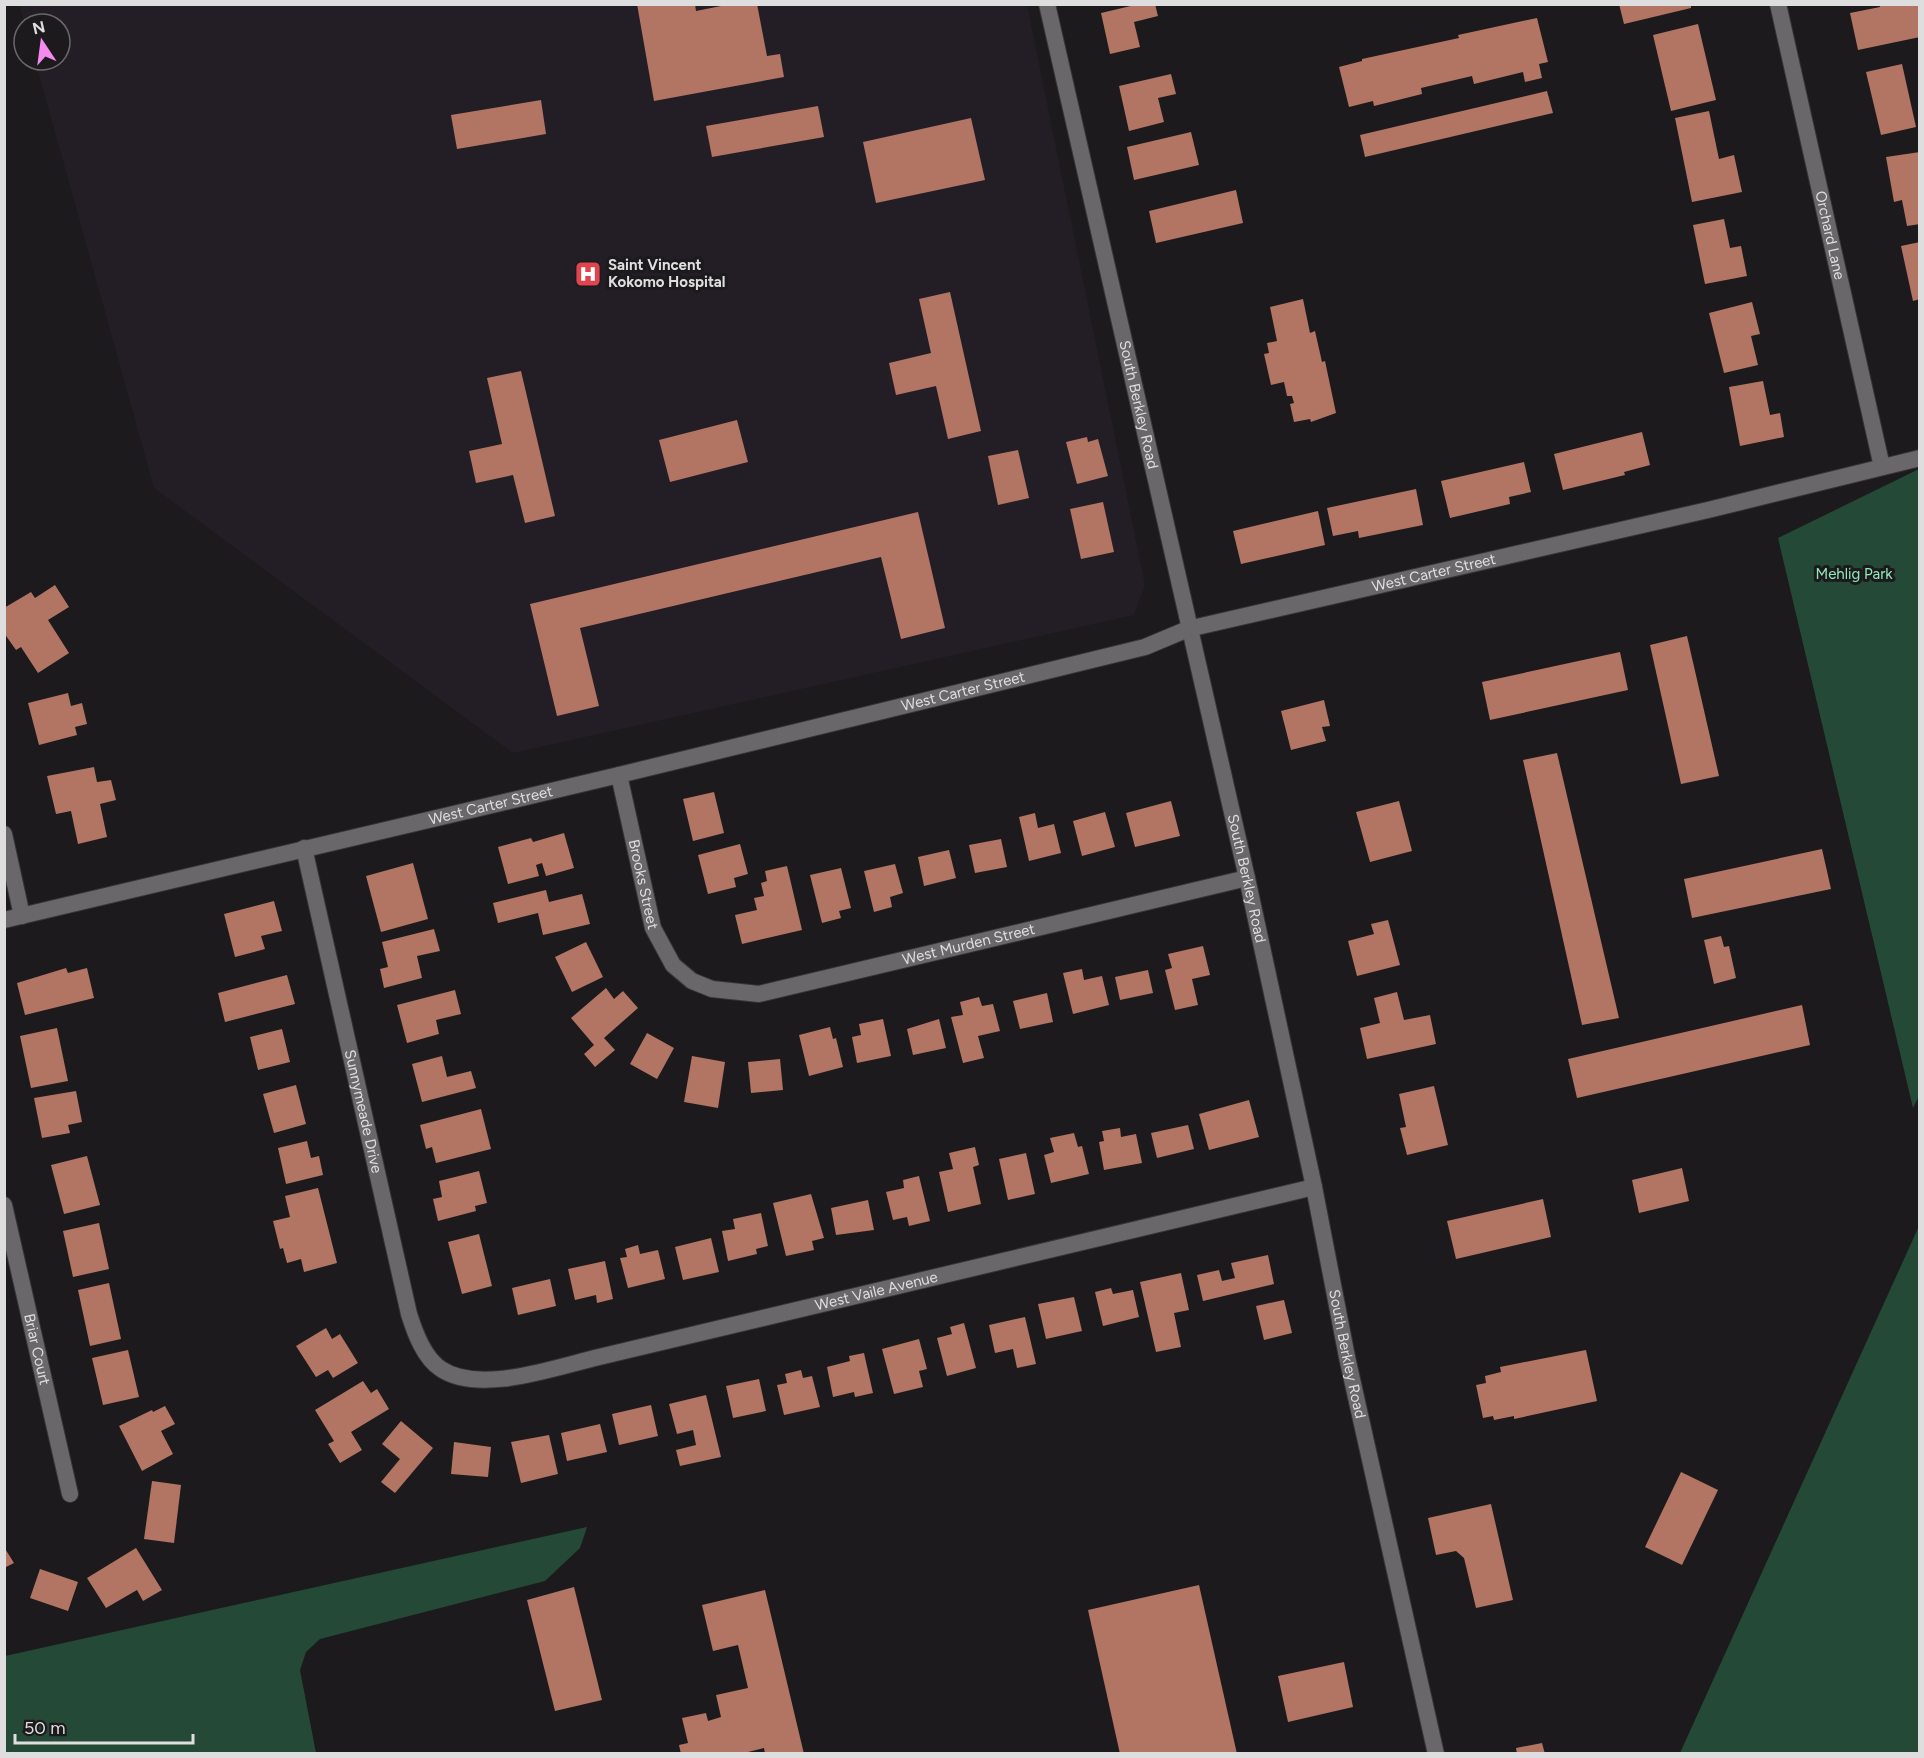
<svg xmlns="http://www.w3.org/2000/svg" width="1924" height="1758" font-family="Figtree,sans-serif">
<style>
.built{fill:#231e26}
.green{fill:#244936}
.building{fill:#b27563}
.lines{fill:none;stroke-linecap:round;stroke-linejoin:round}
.minor-casing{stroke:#363537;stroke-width:18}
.tertiary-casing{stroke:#363537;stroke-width:18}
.minor{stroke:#69676a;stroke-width:16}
.tertiary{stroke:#69676a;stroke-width:16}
.labels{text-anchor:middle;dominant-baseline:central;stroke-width:6;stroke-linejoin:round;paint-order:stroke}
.street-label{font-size:15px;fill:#dfdedf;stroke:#1c1a1c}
.poi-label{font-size:15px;font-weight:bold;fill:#dfdedf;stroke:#1c1a1c;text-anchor:start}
.park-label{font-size:15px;fill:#8eeaba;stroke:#1c1a1c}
</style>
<rect width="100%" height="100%" fill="#1c1a1c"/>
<polygon class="built" points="19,5 1027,5 1145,585 1134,615 513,753 154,488 35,60 60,60 60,24 25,24"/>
<g class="green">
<polygon points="1919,469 1920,1094 1913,1108 1778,538"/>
<polygon points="1919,1226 1919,1753 1680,1753"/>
<polygon points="587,1527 580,1548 545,1581 320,1639 306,1652 300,1670 316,1753 5,1753 5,1656"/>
</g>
<g class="building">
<polygon points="637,4 695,4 696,11 731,4 757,4 767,56 780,54 784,77 654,101"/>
<polygon points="1139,4 1155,4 1158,16 1134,22 1140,47 1110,54 1101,13"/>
<polygon points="1619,4 1691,4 1691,8 1624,24"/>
<polygon points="1879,4 1919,4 1920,37 1858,50 1850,13 1880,7"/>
<polygon points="1537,18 1548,62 1539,64 1542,78 1525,82 1523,72 1474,84 1472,76 1421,88 1422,94 1374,106 1373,101 1349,107 1339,67 1362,61 1362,59 1459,38 1458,35"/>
<polygon points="1698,24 1716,100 1671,111 1653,35"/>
<polygon points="1902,64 1916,127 1881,135 1866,72"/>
<polygon points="1171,74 1176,94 1158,98 1164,122 1129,131 1119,86"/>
<polygon points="1547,91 1553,113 1365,157 1360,135"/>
<polygon points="541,100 546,134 457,149 451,115"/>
<polygon points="818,106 824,137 712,157 706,126"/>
<polygon points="1709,111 1719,159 1734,155 1742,192 1692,202 1675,118"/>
<polygon points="971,118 985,180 876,203 863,142"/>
<polygon points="1191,132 1199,165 1134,180 1127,147"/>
<polygon points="1920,152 1920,224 1907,226 1902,200 1894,202 1886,157"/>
<polygon points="1236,190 1243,223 1156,243 1149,211"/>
<polygon points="1724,219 1730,248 1741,246 1747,276 1705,284 1693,225"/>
<polygon points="1920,242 1920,299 1913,301 1901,246"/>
<polygon points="950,292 981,431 948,439 936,386 896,395 889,363 931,353 919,299"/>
<polygon points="1303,299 1310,333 1315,331 1322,362 1325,361 1336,413 1311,422 1310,419 1294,422 1290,404 1294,403 1292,396 1287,396 1284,382 1271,385 1264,354 1269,353 1267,343 1277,341 1270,307"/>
<polygon points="1752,302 1760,334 1751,336 1758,365 1724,373 1709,313"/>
<polygon points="521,371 555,516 525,523 513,475 476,483 469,451 502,444 487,378"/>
<polygon points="1763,381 1770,415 1780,413 1784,437 1740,446 1729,387"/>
<polygon points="737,420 748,462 670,482 659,440"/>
<polygon points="1642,432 1650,465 1624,472 1625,475 1563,490 1554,454"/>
<polygon points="1087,437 1088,442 1098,439 1108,476 1077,484 1066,442"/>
<polygon points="1018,450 1029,498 998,505 988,456"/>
<polygon points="1524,462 1531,492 1509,497 1510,504 1450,518 1441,481"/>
<polygon points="1416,489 1423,525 1359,538 1358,531 1333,536 1327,508"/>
<polygon points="1103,502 1114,552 1081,559 1070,509"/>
<polygon points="1318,511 1325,545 1241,564 1233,531"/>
<polygon points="918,512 945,628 901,639 881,557 580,628 599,706 557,716 530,604"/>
<polygon points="55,585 69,607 48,620 69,653 38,673 21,647 16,650 4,633 4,608 31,592 35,598"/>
<polygon points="1687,636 1719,776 1681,784 1650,645"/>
<polygon points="1620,652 1628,690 1490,720 1482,682"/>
<polygon points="68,693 71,706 82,703 87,724 75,727 77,735 39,745 28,703"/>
<polygon points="1324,700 1330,726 1322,727 1326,741 1291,750 1281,711"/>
<polygon points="1557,753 1619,1018 1582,1025 1523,760"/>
<polygon points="94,767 97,782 111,780 116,800 100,804 107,837 78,844 71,811 56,814 47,776"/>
<polygon points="714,792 724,833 693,841 683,799"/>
<polygon points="1171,801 1180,836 1135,847 1126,813"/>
<polygon points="1399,801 1412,851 1370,862 1356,812"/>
<polygon points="1105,812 1115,847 1082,856 1073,821"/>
<polygon points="1035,813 1038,828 1054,824 1061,853 1029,861 1019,817"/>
<polygon points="564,833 574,868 546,876 542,863 536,865 539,876 508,884 498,847 531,838 533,842"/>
<polygon points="1001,839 1007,867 975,873 969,845"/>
<polygon points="740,844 748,874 734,878 736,887 708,894 698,855"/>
<polygon points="1822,849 1831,889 1692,918 1684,879"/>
<polygon points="949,850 956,878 924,886 918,857"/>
<polygon points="413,863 428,919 381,932 366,876"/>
<polygon points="895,864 903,893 890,897 892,907 874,912 864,871"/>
<polygon points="787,866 802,930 742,944 735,915 757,910 754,898 764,896 761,883 767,881 765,871"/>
<polygon points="841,868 851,908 839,911 841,918 822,923 810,875"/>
<polygon points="546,890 549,902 582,894 590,924 543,935 538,913 498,923 493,903"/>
<polygon points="274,901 282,931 261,936 265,949 235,957 224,914"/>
<polygon points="1388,920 1400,965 1357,976 1348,941 1374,934 1371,924"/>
<polygon points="434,929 440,951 417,956 422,978 384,988 380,969 388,967 382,942"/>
<polygon points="1721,936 1724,947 1729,946 1736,978 1714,984 1704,940"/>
<polygon points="586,942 603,977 572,992 555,957"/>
<polygon points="1203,946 1210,975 1192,979 1198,1005 1175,1010 1165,970 1172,968 1168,954"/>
<polygon points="66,968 68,973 87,968 94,998 25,1015 17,983"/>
<polygon points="1082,969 1084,980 1102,976 1109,1005 1073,1014 1063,973"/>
<polygon points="1148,970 1153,993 1120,1000 1115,977"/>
<polygon points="287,975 295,1004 225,1022 218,993"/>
<polygon points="606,988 614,999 623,991 638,1008 604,1038 615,1050 595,1067 584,1054 594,1045 571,1018"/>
<polygon points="455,990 461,1014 436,1020 439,1034 407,1043 397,1005"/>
<polygon points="1397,992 1404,1020 1430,1015 1436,1044 1367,1059 1360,1028 1380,1023 1374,998"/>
<polygon points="1047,993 1053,1022 1020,1029 1013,1001"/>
<polygon points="979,997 982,1006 993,1004 1000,1031 978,1036 984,1058 963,1063 951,1017 963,1015 960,1002"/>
<polygon points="1802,1005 1810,1045 1577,1098 1568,1059"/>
<polygon points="883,1019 891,1056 857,1063 852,1037 861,1035 859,1024"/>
<polygon points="939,1019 946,1048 913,1055 907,1029"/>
<polygon points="830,1027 833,1039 836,1038 843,1067 809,1076 799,1035"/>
<polygon points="57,1028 68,1081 31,1088 20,1036"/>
<polygon points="282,1029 290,1062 258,1070 250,1037"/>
<polygon points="647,1033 674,1048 657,1079 630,1064"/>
<polygon points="442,1056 447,1077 471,1071 476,1088 422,1102 412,1064"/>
<polygon points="692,1056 725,1062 718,1108 684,1102"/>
<polygon points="780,1059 783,1090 751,1093 748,1062"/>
<polygon points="296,1085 306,1124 274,1133 263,1094"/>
<polygon points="1434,1086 1448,1145 1407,1155 1400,1128 1406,1127 1399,1094"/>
<polygon points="76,1091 82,1122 68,1125 70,1133 42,1138 34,1098"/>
<polygon points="1249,1100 1259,1137 1209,1150 1199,1114"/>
<polygon points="481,1109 491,1149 436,1163 432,1147 426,1149 420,1125"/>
<polygon points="1188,1125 1194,1149 1157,1158 1151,1133"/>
<polygon points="1120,1128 1121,1137 1136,1134 1142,1163 1104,1170 1099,1142 1104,1141 1102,1131"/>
<polygon points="1074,1133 1078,1147 1082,1146 1089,1174 1051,1183 1044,1155 1054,1152 1050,1138"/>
<polygon points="307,1141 311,1158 319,1156 323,1175 286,1184 278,1148"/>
<polygon points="975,1147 979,1165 973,1167 981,1204 948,1212 939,1172 953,1169 949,1153"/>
<polygon points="1026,1153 1035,1194 1008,1200 999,1159"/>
<polygon points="87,1156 100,1205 64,1214 51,1165"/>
<polygon points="1682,1168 1689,1201 1639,1213 1632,1180"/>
<polygon points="479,1171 487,1203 475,1206 476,1211 438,1221 433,1199 442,1197 439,1181"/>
<polygon points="919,1176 930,1221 909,1226 907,1217 893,1220 886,1192 904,1188 903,1180"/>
<polygon points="318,1188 337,1263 304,1272 301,1259 287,1263 283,1248 280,1249 273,1221 290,1217 285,1196"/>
<polygon points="811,1194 824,1238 812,1241 814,1250 786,1256 773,1203"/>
<polygon points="1543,1199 1551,1237 1456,1259 1447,1221"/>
<polygon points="868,1200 874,1230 836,1235 831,1208"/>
<polygon points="761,1213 768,1246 756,1249 757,1254 728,1261 722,1231 735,1229 733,1219"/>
<polygon points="99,1223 109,1269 73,1277 63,1231"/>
<polygon points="479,1234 492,1286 462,1294 448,1242"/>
<polygon points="711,1238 719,1272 683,1280 675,1247"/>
<polygon points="638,1245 640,1254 658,1250 665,1279 628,1288 620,1258 627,1257 625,1249"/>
<polygon points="1268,1255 1274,1284 1203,1301 1197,1275 1219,1270 1222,1281 1235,1278 1231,1263"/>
<polygon points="605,1261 613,1299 597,1303 596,1295 575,1300 568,1269"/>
<polygon points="1181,1273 1189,1310 1174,1313 1181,1347 1156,1352 1140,1282"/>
<polygon points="550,1279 556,1306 518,1315 512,1288"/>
<polygon points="109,1283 121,1339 90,1346 78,1290"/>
<polygon points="1111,1288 1113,1294 1133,1290 1139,1317 1103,1326 1095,1292"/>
<polygon points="1074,1297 1082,1331 1046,1339 1038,1304"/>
<polygon points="1284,1300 1292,1333 1264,1340 1256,1306"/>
<polygon points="1025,1317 1036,1364 1017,1368 1013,1349 995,1353 989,1325"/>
<polygon points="964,1323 976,1368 947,1376 937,1338 952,1334 950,1327"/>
<polygon points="326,1328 332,1339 340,1334 358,1363 333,1378 328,1370 316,1377 296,1346"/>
<polygon points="919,1339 927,1369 919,1371 923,1387 894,1394 882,1349"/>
<polygon points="128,1350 139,1397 103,1405 92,1358"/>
<polygon points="1586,1350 1597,1401 1514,1419 1514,1416 1494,1420 1493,1416 1483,1418 1476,1385 1486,1383 1485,1376 1501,1372 1500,1367"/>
<polygon points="864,1353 873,1393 855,1397 854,1392 833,1397 827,1367 850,1361 849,1356"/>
<polygon points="801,1370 803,1378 812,1376 820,1407 784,1415 777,1385 787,1383 785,1374"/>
<polygon points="759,1379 766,1411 733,1418 726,1386"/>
<polygon points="363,1381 371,1393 377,1389 389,1409 351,1432 362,1450 340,1463 328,1444 334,1441 315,1410"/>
<polygon points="706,1395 721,1457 680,1466 676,1450 696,1445 693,1430 677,1434 669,1404"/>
<polygon points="651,1405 658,1436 619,1445 612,1414"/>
<polygon points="165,1406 175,1424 161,1431 173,1454 142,1471 119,1426 152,1410 153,1412"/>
<polygon points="401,1421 433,1448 395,1493 381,1482 400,1459 382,1444"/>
<polygon points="600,1424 607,1452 567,1461 561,1433"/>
<polygon points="549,1435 558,1474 521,1483 511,1442"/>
<polygon points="454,1442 491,1447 488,1477 451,1474"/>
<polygon points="1681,1472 1718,1490 1682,1565 1645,1547"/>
<polygon points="152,1481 181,1485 174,1543 144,1539"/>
<polygon points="1491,1504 1513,1600 1476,1608 1464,1558 1456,1551 1436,1555 1428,1518"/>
<polygon points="4,1547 14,1563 4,1568"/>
<polygon points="136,1548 162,1590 143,1601 137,1590 106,1608 87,1578"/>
<polygon points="40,1569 78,1582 68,1611 30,1598"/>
<polygon points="1199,1585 1237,1754 1120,1754 1088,1610"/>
<polygon points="574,1587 602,1700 555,1711 527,1600"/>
<polygon points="765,1590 804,1754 765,1754 764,1748 740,1754 681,1754 679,1745 688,1743 682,1718 706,1713 708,1721 721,1717 716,1695 748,1688 738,1645 713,1651 702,1605"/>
<polygon points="1344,1662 1353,1707 1288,1722 1278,1676"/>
<polygon points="1542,1743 1545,1754 1517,1754 1516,1748"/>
</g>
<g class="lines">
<defs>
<g id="minor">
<path id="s1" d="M1778 4 1882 467"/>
<path id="s2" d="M619 775 653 928 673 965 692 981 712 989 759 994 1247 878"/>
<polyline points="4,834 22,916"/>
<path id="s3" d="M304 848 409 1314C415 1333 424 1358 441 1369 480 1395 556 1367 599 1357L1314 1187"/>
<path id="s4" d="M4 920 619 775 1145 647 1188 629 1708 510 1920 458"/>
<path id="s5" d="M4 1205 70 1494"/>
</g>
<g id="tertiary">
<path id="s6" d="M1047 4 1247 878 1314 1187 1347 1357 1436 1754"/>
</g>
</defs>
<use href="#minor" class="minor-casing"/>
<use href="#tertiary" class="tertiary-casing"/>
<use href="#minor" class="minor"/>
<use href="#tertiary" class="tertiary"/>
</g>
<defs>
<symbol id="hospital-square" viewBox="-11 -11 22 22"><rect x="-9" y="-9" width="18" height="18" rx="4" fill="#e0444e" stroke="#1c1a1c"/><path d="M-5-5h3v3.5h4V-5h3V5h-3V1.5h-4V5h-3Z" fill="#fff"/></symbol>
</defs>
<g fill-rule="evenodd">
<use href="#hospital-square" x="573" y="259" width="30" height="30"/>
</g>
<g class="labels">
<g class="street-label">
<text stroke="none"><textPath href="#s1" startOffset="237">Orchard Lane</textPath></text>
<text stroke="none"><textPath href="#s6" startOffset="411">South Berkley Road</textPath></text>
<text stroke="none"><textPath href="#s4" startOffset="1472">West Carter Street</textPath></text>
<text stroke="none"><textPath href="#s4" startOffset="986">West Carter Street</textPath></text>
<text stroke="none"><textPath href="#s4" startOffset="500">West Carter Street</textPath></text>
<text stroke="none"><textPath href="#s6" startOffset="897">South Berkley Road</textPath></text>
<text stroke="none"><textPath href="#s2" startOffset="112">Brooks Street</textPath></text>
<text stroke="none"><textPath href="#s2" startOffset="508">West Murden Street</textPath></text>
<text stroke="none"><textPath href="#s3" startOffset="270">Sunnymeade Drive</textPath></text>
<text stroke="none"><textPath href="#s3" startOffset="990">West Vaile Avenue</textPath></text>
<text stroke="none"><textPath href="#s5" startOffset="148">Briar Court</textPath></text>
<text stroke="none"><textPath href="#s6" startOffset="1383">South Berkley Road</textPath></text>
</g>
<g class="poi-label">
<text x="608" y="265">Saint Vincent<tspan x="608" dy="17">Kokomo Hospital</tspan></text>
</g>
<g class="park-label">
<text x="1854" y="574">Mehlig Park</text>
</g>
</g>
<rect width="1924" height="1758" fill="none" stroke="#dfdedf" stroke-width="12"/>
<g transform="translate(42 42) rotate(347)"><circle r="28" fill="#1c1a1c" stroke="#6a686a" stroke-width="1.5"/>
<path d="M0-4.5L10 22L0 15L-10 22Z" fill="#f489f0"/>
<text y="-9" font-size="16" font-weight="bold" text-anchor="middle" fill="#dfdedf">N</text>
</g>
<path d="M15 1734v9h178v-9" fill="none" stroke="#dfdedf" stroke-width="3"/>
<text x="24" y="1734" font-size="18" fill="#dfdedf" stroke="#1c1a1c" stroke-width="4.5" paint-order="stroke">50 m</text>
</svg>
